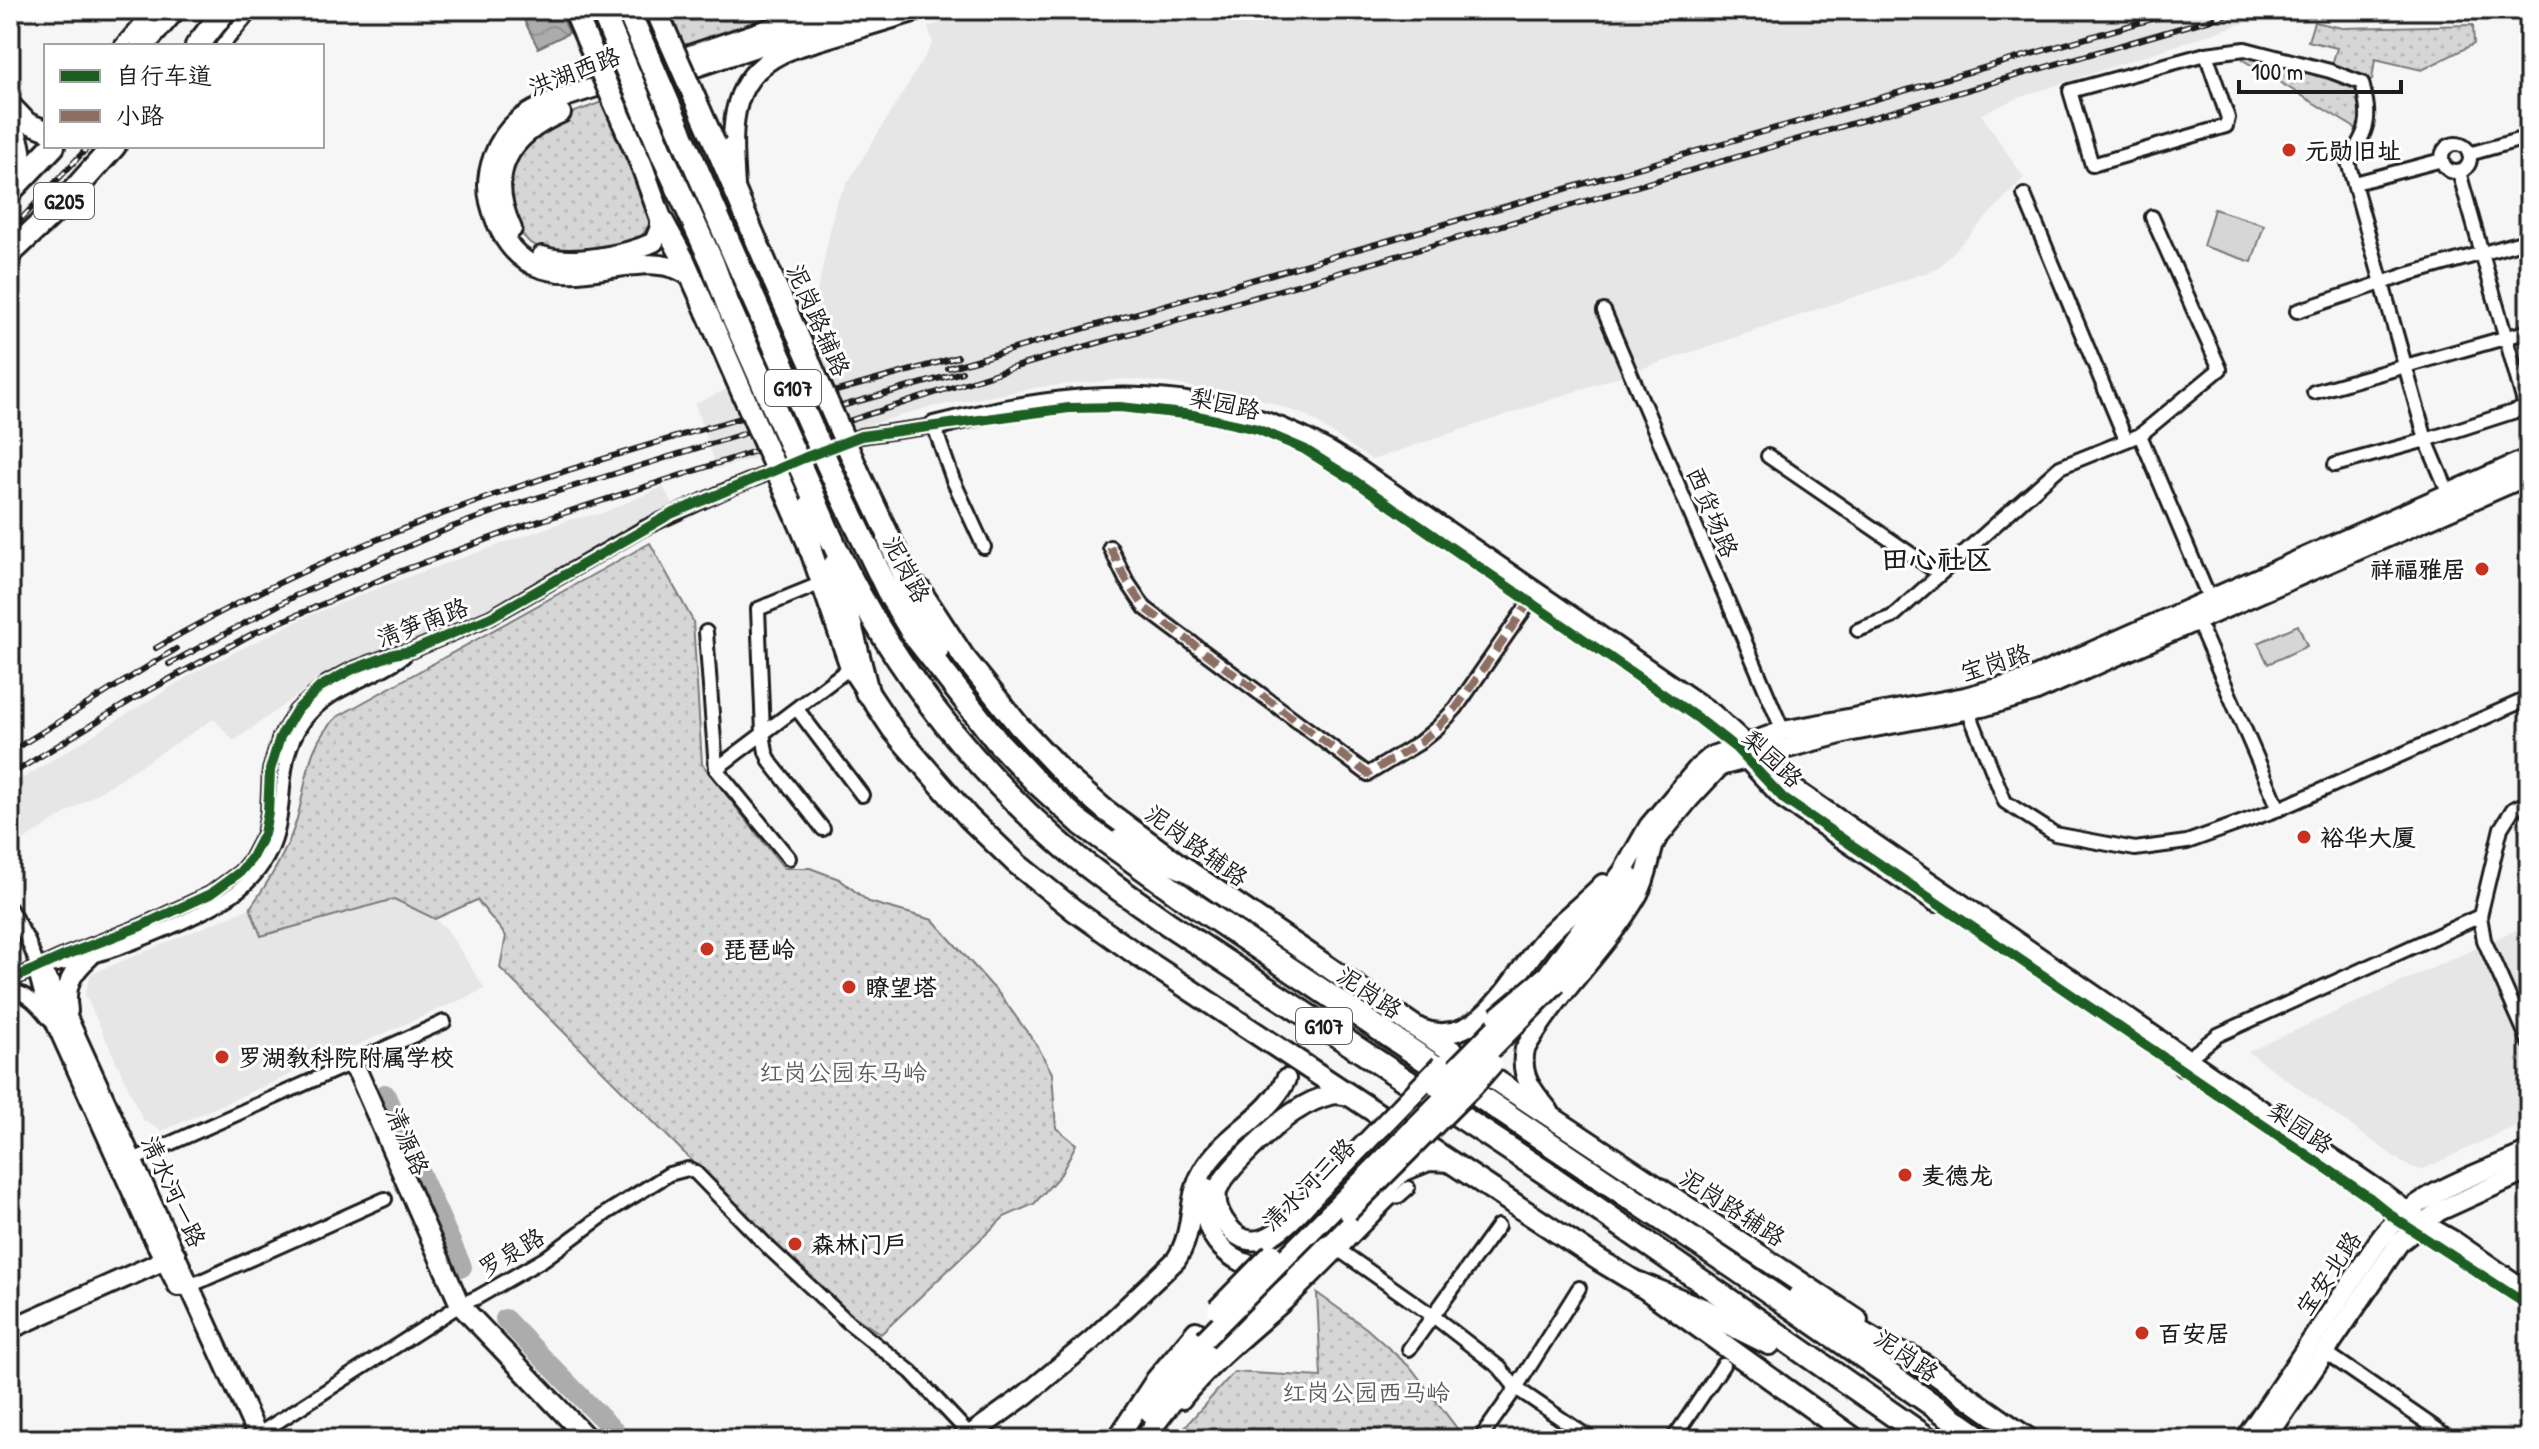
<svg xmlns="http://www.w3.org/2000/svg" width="2539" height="1449" font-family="'Patrick Hand','LXGW WenKai TC',sans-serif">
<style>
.built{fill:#e6e6e6}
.green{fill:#d6d6d6;stroke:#797979;stroke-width:2}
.park{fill:url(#park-dots);stroke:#797979;stroke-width:2}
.water{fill:url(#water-waves);stroke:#727272;stroke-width:2}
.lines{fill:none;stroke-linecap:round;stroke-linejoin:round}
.river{stroke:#acacac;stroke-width:20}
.street-casing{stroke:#1c1c1c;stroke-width:18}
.secondary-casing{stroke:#1c1c1c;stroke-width:24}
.primary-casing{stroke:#1c1c1c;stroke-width:26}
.highway-casing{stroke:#1c1c1c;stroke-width:28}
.street{stroke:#fff;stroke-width:12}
.secondary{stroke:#fff;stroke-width:18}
.primary{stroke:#fff;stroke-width:20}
.highway{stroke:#fff;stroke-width:22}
.rail-casing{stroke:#1c1c1c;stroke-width:6}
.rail{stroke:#fff;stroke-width:3;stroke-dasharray:9;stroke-linecap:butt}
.secondary-bridge-casing{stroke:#1c1c1c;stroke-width:24;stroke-linecap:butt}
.primary-bridge-casing{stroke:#1c1c1c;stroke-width:26;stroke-linecap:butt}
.highway-bridge-casing{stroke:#1c1c1c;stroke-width:28;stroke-linecap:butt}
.secondary-bridge{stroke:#fff;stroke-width:18}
.primary-bridge{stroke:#fff;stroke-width:20}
.highway-bridge{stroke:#fff;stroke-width:22}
.quiet{stroke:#8d6e63;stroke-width:8;stroke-dasharray:16 8;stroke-linecap:butt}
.cycleway-casing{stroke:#fff;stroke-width:15}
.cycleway{stroke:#1b5e20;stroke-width:10}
.poi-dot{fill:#c8321e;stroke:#fff;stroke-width:3}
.labels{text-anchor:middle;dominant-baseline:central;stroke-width:6;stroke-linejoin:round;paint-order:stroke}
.shield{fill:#fff;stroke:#606060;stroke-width:2}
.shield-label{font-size:22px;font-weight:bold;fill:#1c1c1c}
.street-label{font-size:24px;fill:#1c1c1c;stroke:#fff}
.poi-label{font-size:24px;font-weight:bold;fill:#1c1c1c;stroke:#fff;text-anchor:start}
.park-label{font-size:24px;fill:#5d5d5d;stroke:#fff}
.quarter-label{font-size:28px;font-weight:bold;fill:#1c1c1c;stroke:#fff}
</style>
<defs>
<pattern id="park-dots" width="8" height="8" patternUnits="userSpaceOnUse" patternTransform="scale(2)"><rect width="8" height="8" fill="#d6d6d6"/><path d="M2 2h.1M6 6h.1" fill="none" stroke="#b7b7b7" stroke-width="1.8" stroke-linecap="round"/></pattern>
<pattern id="water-waves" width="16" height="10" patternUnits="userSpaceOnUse" patternTransform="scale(2)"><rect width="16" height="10" fill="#acacac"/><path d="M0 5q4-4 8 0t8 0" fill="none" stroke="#939393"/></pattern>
</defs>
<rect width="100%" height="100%" fill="#f6f6f6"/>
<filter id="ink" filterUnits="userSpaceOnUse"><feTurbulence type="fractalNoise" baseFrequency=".0125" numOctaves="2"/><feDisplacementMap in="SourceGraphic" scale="16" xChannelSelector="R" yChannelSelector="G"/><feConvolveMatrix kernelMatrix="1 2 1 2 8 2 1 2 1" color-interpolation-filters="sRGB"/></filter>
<g filter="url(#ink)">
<g class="built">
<polygon points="979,10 2474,10 2311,15 2244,23 2021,97 1981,114 2024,178 1937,269 1372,460 1307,416 1263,400 1169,383 1127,379 1040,387 927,408 717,469 695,404 772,368 791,352 810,327 836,202 933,43 928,27"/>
<polygon points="663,487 673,504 492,610 400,647 337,667 234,741 214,719 10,849 10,786 197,671 306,617 391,583 572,519 600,514"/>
<polygon points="394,899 435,919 446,928 485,989 162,1131 143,1120 85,994 91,974 250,908 262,936"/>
<polygon points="2529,924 2529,1120 2421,1170 2406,1165 2248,1052"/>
</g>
<g class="green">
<polygon points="2214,209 2264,225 2252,262 2203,246"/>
<polygon points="2298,625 2307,646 2268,664 2258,643"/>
</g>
<g class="park">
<polygon points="662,10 794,10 678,47"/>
<polygon points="2314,22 2342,28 2473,25 2474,44 2422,70 2375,59 2372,80 2362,83 2355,81 2364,113 2360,131 2243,60 2245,49 2330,71 2337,48 2308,41"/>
<polygon points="602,102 649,212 649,225 639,240 617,246 571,253 545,250 530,243 518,230 507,197 512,157 545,123"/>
<path d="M650 543 693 621 702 764 784 868H810L839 879 869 902 933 920 1000 995 1038 1047 1052 1073 1056 1128 1076 1144 1061 1174 1034 1204 1004 1217 881 1334 851 1314 765 1234 500 968 506 936 477 900 435 919 394 899 261 936 250 908C268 883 285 855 295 825 308 786 304 747 337 717Z"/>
<polygon points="1317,1293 1366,1328 1412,1369 1465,1439 1174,1439 1234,1372 1321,1377"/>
</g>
<polygon class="water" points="531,10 559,10 569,33 538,48 523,18"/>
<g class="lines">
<g class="river">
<polyline points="385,1094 462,1267"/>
<polyline points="505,1319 622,1439"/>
</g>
<defs>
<g id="street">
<polyline points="121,46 152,10"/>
<polyline points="222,46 246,17"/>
<path d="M2206 54 2245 49 2330 71 2362 83C2372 122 2368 128 2348 162L2426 440 2449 494"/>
<polygon points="2206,54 2228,118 2226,126 2092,165 2070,91"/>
<circle cx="2456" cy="158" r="14"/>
<polyline points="2469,154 2529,137"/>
<polyline points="2459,172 2529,420"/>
<polyline points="2355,183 2442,160"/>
<polyline points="2024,195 2126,440"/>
<polyline points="1604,311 1783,731"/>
<polyline points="2297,311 2409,274 2529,240"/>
<polyline points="2314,392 2529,331"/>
<polyline points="2140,435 2212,605"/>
<polyline points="1768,456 1940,574"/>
<polyline points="2335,465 2426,440 2525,408"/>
<polyline points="1110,547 1126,580 1145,608 1368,774 1419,743 1438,727 1456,708 1531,600"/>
<polyline points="822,583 758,609 763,733 766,752 771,763 823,829"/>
<polyline points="2195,615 2279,809"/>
<polyline points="1858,630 1892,617 2060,467 2140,435 2220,369 2152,217"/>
<polyline points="706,632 716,769 789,858"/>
<polyline points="797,709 862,795"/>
<polyline points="1968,710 2005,802 2055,834 2135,849 2187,842 2279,809 2529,698"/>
<polyline points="716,769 851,667"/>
<polyline points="10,909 28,941 38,967"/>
<polyline points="2480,916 2484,940 2529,1042"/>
<path d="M49 966C96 961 210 916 245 885 259 872 269 857 275 839 288 798 276 760 303 722 329 686 371 681 404 656"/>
<polyline points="10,980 66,955 141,926 210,894 240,872 251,859 264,834 268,812 270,770 280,737 296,711 327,683 351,670 394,654 411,651 491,617 644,528 729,489 861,436 934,426 953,480 984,547"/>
<path d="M10 990C28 994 37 1004 48 1018"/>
<polyline points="2181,1069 2187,1059 2218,1035 2480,916 2501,828 2513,809 2529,802"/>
<polyline points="133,1160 444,1022"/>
<polyline points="1339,1250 1433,1316 1500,1368 1516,1388 1591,1439"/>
<polyline points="183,1289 385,1199"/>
<polyline points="1409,1349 1498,1226"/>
<polyline points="2325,1352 2451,1439"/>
<path d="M1183 1402C1213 1364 1250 1335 1286 1303 1323 1269 1356 1232 1392 1197L1399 1196 1408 1188"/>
<polyline points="255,1439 257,1435 460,1305 478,1297 544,1259 608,1212 669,1174 688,1169 696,1173 771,1250 848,1322 911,1372 974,1439"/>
<polyline points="1480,1439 1516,1388 1579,1288"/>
<polyline points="1673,1439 1723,1365"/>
</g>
<g id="secondary">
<polyline points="623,91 869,10"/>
<polyline points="10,104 28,123 46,130"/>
<path d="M10 120C22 142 25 159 18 184"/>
<path d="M735 186C731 124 727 73 794 48L920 10"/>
<path d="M512 229C486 173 508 136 561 113"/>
<path d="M542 256C570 266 627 255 654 242L660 227V216"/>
<path d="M692 278C651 243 584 289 533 265 509 253 496 227 490 202 483 173 496 139 519 120 543 101 586 91 615 81 686 56 756 32 828 10"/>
<path d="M934 426C1084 388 1214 377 1350 464L1713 714 1797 791 2385 1195 2422 1223 2454 1241 2529 1293"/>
<polyline points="1744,756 1784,799 1936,902"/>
<polyline points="1646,852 1690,798 1720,766 1848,732 1982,707 2034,692 2529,475"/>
<polyline points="38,967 56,993 259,1439"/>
<polyline points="1547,975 1624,870 1649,826 1698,768 1712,756 1783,731 1965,697 2028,680 2529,458"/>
<polyline points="40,978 46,1001 150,1231 178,1286"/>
<polyline points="1557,983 1613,909 1630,877"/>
<path d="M68 1011C64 985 71 973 90 956"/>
<path d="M1421 1029C1481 1053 1515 970 1548 935 1565 917 1586 902 1603 884"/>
<polyline points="351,1064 358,1073 377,1116 460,1305 588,1439"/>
<path d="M1549 1111C1533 1092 1519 1076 1525 1049 1556 993 1606 950 1638 894 1647 878 1649 859 1655 841"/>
<path d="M1207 1188C1194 1233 1235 1277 1282 1265 1296 1262 1307 1253 1318 1243"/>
<path d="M1316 1194C1295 1216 1258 1265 1228 1226 1221 1217 1215 1204 1217 1192 1220 1174 1280 1120 1297 1110 1306 1104 1319 1098 1330 1095 1339 1093 1346 1095 1354 1098"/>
<polyline points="10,1329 176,1255"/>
<polyline points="1150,1413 1167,1385 1205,1339"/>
<path d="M970 1435 1024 1396 1092 1340 1176 1260C1196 1229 1186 1200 1203 1171 1223 1135 1269 1117 1286 1079"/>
<polyline points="1117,1439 1156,1379 1196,1331"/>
<polyline points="1144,1439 1193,1375 1219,1348 1306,1269 1402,1172 1429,1161 1452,1162"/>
<path d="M2245 1439 2378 1242C2412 1193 2477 1175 2529 1152"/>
<polyline points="2266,1439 2399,1243 2439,1211 2529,1170"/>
</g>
<g id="primary">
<polyline points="715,144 774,282"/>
<polyline points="642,166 660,216 684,260 707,312"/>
<polyline points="859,473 896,551"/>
<polyline points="791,504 810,548 851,667 893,730 969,818 1017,864 1074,910 1139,956 1599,1260 1639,1284 1855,1439"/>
<polyline points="919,589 963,656 1019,726 1068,778 1105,810 1185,869 1411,1024 1857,1320"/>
<polyline points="1910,1356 2028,1439"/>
</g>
<g id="highway">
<polyline points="142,46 173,10"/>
<polyline points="197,46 225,10"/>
<polyline points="687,147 751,293"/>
<polyline points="664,158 712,262 728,305"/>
<polyline points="10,191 53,146"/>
<polyline points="10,253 61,205 114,146"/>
<polyline points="836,483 889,593 914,635 997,741 1036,782 1082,824 1187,900 1738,1270 1982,1439"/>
<path d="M812 493C864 626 949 745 1055 839 1090 870 1129 896 1167 923L1549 1175 1928 1439"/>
<polyline points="889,539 937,650"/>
<polyline points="810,548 812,499"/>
<polyline points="835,565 867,692"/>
<polyline points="1120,841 1185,869"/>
<polyline points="1639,1284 1707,1312 1769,1343"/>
<polyline points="1799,1297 1876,1342 1924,1366"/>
</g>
</defs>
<use href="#street" class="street-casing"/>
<use href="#secondary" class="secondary-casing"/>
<use href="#primary" class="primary-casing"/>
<use href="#highway" class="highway-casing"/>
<use href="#street" class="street"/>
<use href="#secondary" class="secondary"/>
<use href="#primary" class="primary"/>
<use href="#highway" class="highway"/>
<defs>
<g id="rail">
<polyline points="10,231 89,146"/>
<polyline points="948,368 2183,10"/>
<path d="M156 648C404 502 684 435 958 357"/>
<polyline points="169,664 295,596 452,527 507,507 746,433 962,372"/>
<polyline points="10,752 176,649"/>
<polyline points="10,775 135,698 254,633 401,571 521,527 1015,367 2242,10"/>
</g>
</defs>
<use href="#rail" class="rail-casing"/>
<use href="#rail" class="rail"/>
<defs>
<g id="secondary-bridge">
<polyline points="1497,1017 1547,975"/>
<polyline points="1437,1087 1509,1014"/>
<polyline points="1316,1194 1441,1065"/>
<polyline points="1348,1212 1473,1087 1493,1064"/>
<polyline points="1217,1309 1272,1253"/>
<polyline points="1205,1339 1557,983"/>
</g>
<g id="primary-bridge">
<polyline points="574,10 642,166"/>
<polyline points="656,10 715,144"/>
<polyline points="774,282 859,473"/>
<polyline points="707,312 791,504"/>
</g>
<g id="highway-bridge">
<polyline points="602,10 664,158"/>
<polyline points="628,10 687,147"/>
<polyline points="751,293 836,483"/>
<polyline points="728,305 812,493"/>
</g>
</defs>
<use href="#secondary-bridge" class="secondary-bridge-casing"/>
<use href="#primary-bridge" class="primary-bridge-casing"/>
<use href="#highway-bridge" class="highway-bridge-casing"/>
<use href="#secondary-bridge" class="secondary-bridge"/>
<use href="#primary-bridge" class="primary-bridge"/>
<use href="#highway-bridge" class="highway-bridge"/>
<polyline class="quiet" points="1110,547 1126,580 1145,608 1368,774 1419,743 1438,727 1456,708 1531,600"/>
<defs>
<polyline id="cycleway" points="10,980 66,955 141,926 210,894 240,872 251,859 264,834 268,812 270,770 280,737 296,711 320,687 351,670 394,654 411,651 491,617 671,514 804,458 861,436 1069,408 1120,407 1193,415 1257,429 1304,449 1352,479 1699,719 1736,748 1784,799 2370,1198 2397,1220 2529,1306"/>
</defs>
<use href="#cycleway" class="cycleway-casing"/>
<use href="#cycleway" class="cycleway"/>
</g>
</g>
<g class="poi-dot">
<circle cx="2289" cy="150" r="8"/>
<circle cx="2482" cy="569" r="8"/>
<circle cx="2304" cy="837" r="8"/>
<circle cx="707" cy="949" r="8"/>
<circle cx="849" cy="987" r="8"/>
<circle cx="222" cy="1057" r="8"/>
<circle cx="1905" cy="1175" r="8"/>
<circle cx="795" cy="1244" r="8"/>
<circle cx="2142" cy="1333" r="8"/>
</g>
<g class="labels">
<g class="shield">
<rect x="34" y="183" width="60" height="36" rx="6"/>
<rect x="765" y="370" width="56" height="36" rx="6"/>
<rect x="1296" y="1008" width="56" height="36" rx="6"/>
</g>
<g class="shield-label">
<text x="64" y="201">G205</text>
<text x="793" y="388">G107</text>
<text x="1324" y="1026">G107</text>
</g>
<g class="street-label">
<text transform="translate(574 71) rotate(-21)">洪湖西路</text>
<text transform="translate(819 320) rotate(66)">泥岗路辅路</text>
<text transform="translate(1225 403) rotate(12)">梨园路</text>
<text transform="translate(1713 512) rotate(67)">西货场路</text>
<text transform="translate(907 569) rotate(62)">泥岗路</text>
<text transform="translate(422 622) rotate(-21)">清笋南路</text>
<text transform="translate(1995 662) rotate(-17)">宝岗路</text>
<text transform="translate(1773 758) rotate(43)">梨园路</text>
<text transform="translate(1197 845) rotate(36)">泥岗路辅路</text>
<text transform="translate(1370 992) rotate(34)">泥岗路</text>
<text transform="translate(2301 1127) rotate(34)">梨园路</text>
<text transform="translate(408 1141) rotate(66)">清源路</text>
<text transform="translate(1308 1184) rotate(-45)">清水河三路</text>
<text transform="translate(174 1191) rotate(65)">清水河一路</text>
<text transform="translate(1733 1207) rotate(33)">泥岗路辅路</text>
<text transform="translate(511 1252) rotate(-31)">罗泉路</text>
<text transform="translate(2328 1273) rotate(-56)">宝安北路</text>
<text transform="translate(1907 1355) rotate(35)">泥岗路</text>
</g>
<g class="poi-label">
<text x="2305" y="150">元勋旧址</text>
<text x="2466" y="569" text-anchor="end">祥福雅居</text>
<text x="2320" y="837">裕华大厦</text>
<text x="723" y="949">琵琶岭</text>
<text x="865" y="987">瞭望塔</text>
<text x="238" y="1057">罗湖教科院附属学校</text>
<text x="1921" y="1175">麦德龙</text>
<text x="811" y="1244">森林门户</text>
<text x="2158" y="1333">百安居</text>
</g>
<g class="park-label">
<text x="843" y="1072">红岗公园东马岭</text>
<text x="1366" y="1392">红岗公园西马岭</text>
</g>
<g class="quarter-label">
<text x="1937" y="559">田心社区</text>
</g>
</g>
<rect width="2539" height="1449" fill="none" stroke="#fff" stroke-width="40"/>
<rect x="20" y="20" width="2499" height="1409" fill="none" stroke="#1c1c1c" stroke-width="3" filter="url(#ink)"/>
<rect x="44" y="44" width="280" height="104" fill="#ffffff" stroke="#a4a4a4" stroke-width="2"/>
<rect x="60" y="70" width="40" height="12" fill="#1b5e20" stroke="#a4a4a4" stroke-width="2"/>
<text x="116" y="84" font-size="24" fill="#1c1c1c">自行车道</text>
<rect x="60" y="110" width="40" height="12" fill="#8d6e63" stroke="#a4a4a4" stroke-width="2"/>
<text x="116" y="124" font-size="24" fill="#1c1c1c">小路</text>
<path d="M2239 80v12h162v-12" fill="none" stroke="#1c1c1c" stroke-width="4"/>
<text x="2251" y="80" font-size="24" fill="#1c1c1c" stroke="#ffffff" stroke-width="6" paint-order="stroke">100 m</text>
</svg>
